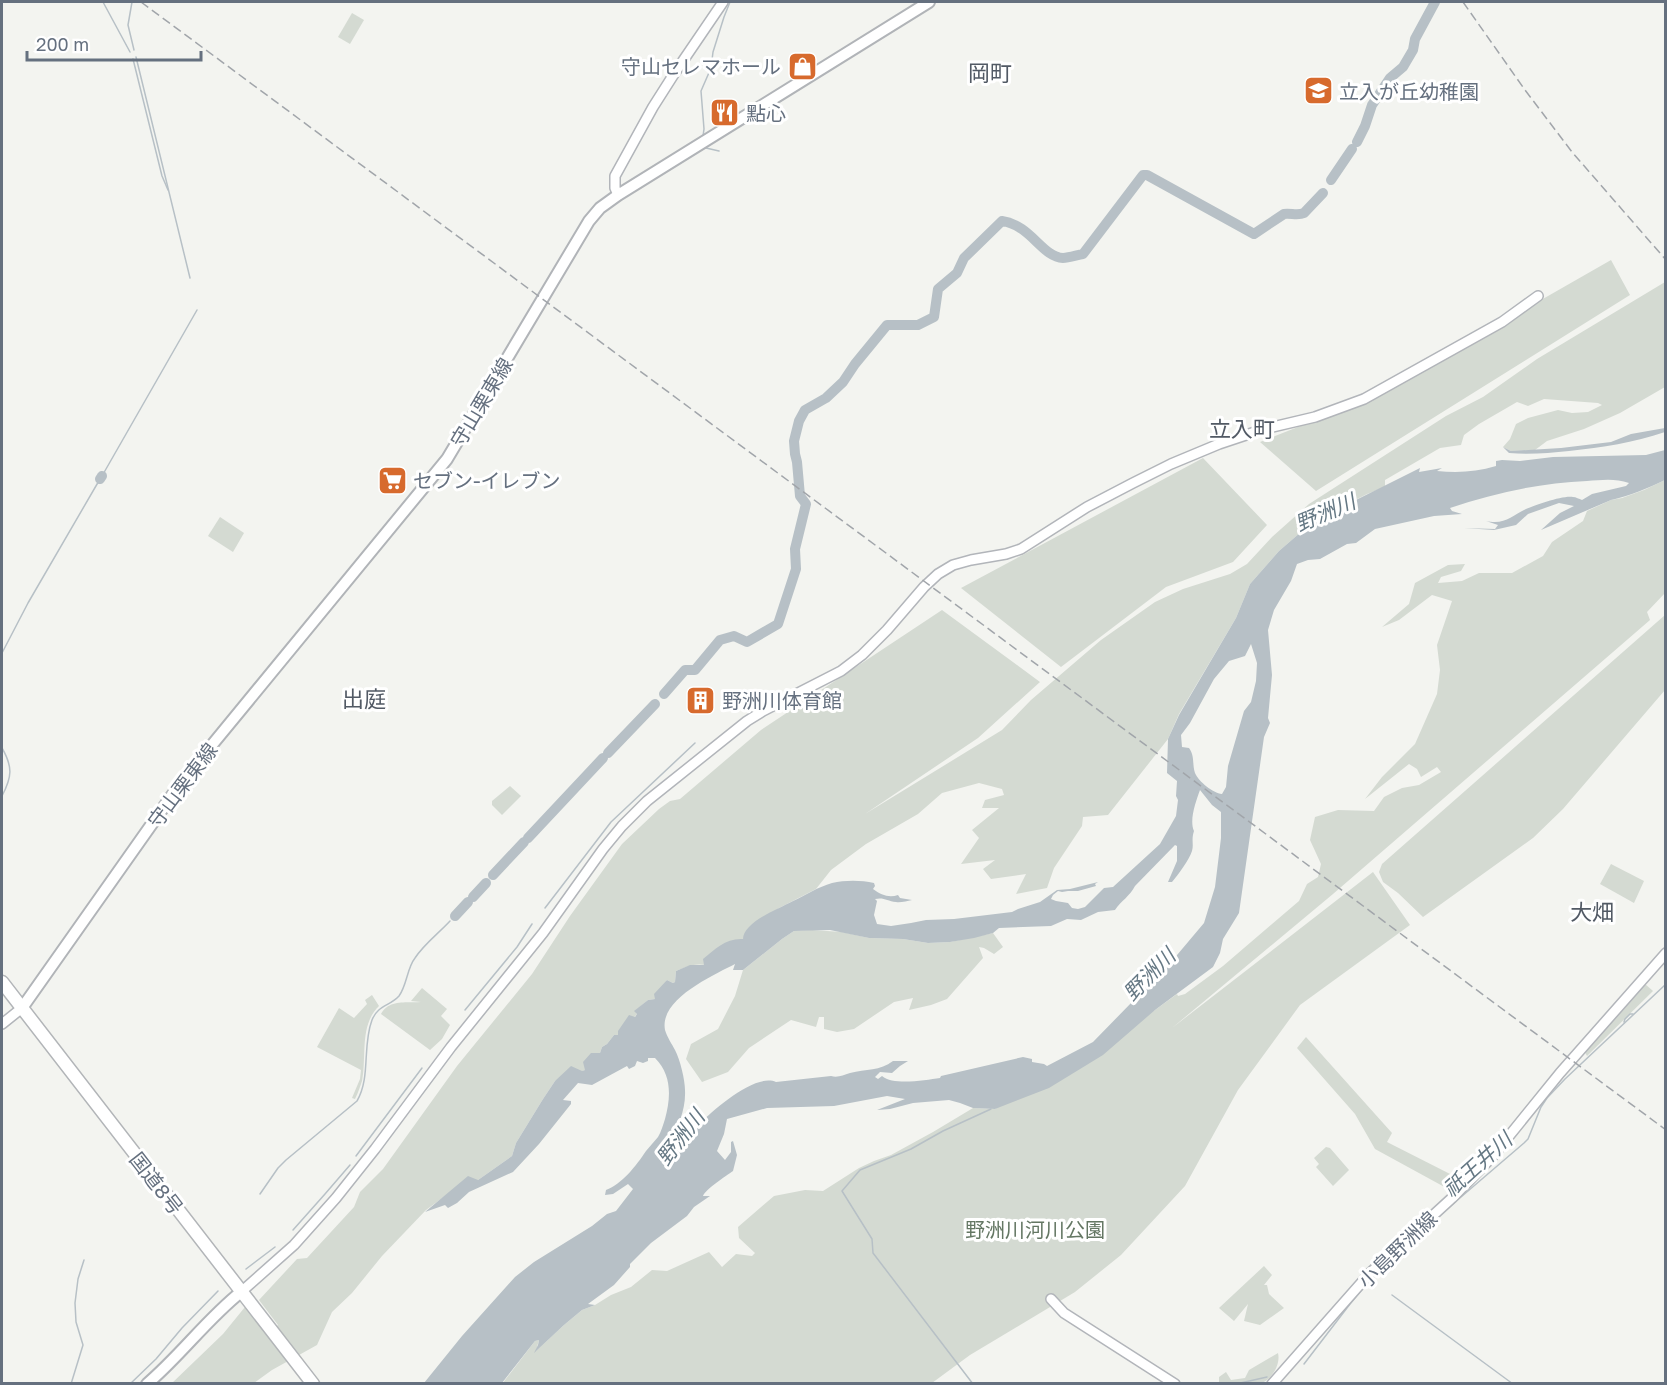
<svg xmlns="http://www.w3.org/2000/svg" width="1667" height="1385" font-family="'Golos Text','Noto Sans JP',sans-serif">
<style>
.green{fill:#d4dad2}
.water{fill:#b7c0c6;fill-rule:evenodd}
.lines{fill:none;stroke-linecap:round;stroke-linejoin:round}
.stream{stroke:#b7c0c6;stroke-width:1.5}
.river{stroke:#b7c0c6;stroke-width:10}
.secondary-casing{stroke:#b2b5ba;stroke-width:12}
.primary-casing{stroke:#b1b4b8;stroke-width:14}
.highway-casing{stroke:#b2b5b8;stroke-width:15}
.secondary{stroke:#fff;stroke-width:9}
.primary{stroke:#fff;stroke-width:10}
.highway{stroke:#fff;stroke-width:12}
.rail{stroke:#a1a5aa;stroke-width:1.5;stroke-dasharray:9 4.5;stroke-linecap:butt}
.labels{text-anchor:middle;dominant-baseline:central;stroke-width:6;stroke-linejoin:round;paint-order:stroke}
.poi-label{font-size:20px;fill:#65707f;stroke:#fff;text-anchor:start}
.street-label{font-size:20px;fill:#65707f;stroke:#fff}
.park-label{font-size:20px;fill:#647763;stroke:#fff}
.water-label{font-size:21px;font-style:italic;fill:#657884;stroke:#fff}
.quarter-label{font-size:22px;fill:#525a65;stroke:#fff}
</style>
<rect width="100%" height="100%" fill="#f3f4f0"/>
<g class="green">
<polygon points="352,13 364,20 350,44 338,37"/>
<polygon points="1611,260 1630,295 1316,491 1260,442 1364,401"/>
<path d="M1665 282V387L1620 413 1584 429 1547 441 1535 450 1511 451 1503 447 1510 439 1516 424 1528 418 1558 410 1572 413 1588 412 1602 405 1598 403 1544 399 1528 406 1517 402 1479 424 1464 435 1461 445 1440 448 1385 480V487L1367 494 1330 513 1301 532 1279 551 1250 584 1236 618 1179 714 1168 739 1108 815 1083 817 1082 826 1054 868 1047 888 1016 894 1026 874 991 879 983 869 995 860 961 864 979 838 972 830 999 808H982L985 800 1004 795 1002 789 979 783 942 793 918 814 866 844 831 870 816 889 779 908 743 939 705 965C694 963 686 967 676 971L675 982 673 983 667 980 655 999 648 1000 635 1011 637 1014 618 1036 614 1035 607 1044 602 1047 600 1053 585 1070 555 1081 543 1099 516 1143 512 1156 478 1180 449 1193 426 1210 382 1256 352 1293 332 1312 317 1345 272 1370 254 1383 171 1384 223 1334 245 1307 268 1334 278 1325 259 1300 297 1259 307 1258 354 1207 360 1192 383 1169 457 1066 532 974 570 916 622 844 659 809 670 801 680 799 761 730 942 610 1040 682 978 738 865 814 1002 730 1031 700 1101 640 1155 602 1183 589 1230 574 1247 564 1272 537 1309 504 1446 416 1483 397 1537 359Z"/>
<polygon points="1203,458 1267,525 1233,562 1166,587 1061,667 961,588"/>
<polygon points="1665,480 1665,593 1647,612 1650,620 1333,894 1172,1028 1373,872 1410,925 1300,1005 1238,1090 1185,1186 1121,1255 1075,1292 970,1355 932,1383 502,1384 535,1341 539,1340 536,1351 564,1325 582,1310 595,1305 611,1295 631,1287 652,1270 667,1271 709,1252 722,1267 736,1254 752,1256 755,1253 739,1238 738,1227 774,1196 805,1190 823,1191 859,1168 874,1161 891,1155 933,1132 973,1108 995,1109 1155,1010 1177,994 1178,996 1185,994 1223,966 1299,901 1307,884 1318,877 1321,864 1310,840 1315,817 1338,810 1374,811 1384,797 1402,788 1419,785 1441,772 1437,767 1421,777 1417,769 1409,764 1365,799 1382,777 1415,744 1437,694 1440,670 1437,645 1452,601 1432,595 1399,620 1382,627 1409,604 1415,583 1448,565 1465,564 1461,571 1441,577 1438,583 1462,581 1479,573 1512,573 1543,556 1552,542 1583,521 1587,511 1611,500 1622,498 1644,490"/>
<polygon points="220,517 244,533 233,552 208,536"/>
<polygon points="1665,615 1665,690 1563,809 1533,838 1423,917 1398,893 1383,882 1379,872 1382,864"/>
<polygon points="510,786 521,796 502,815 492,805 492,801"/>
<polygon points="1611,864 1644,881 1634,903 1600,884"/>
<polygon points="812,930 842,932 869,938 903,939 928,943 950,942 993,933 1003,947 994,954 984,948 979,947 983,958 947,999 931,1005 909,1010 913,998 894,1002 854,1029 837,1032 824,1029 824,1017 819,1017 816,1027 791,1020 749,1048 728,1072 702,1082 686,1059 691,1044 718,1029 735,996 743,970 782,939 794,931"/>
<polygon points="1645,984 1653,991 1587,1056 1583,1049"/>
<path d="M422 988 447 1009 441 1016 450 1025 442 1039 430 1050 381 1014C389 999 406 1003 421 1002L411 1001Z"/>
<path d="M372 995 379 1006C359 1025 367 1057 362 1081 360 1087 358 1093 355 1099L352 1098 360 1079 361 1070 317 1047 339 1008 354 1018 367 1004 365 1000Z"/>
<polygon points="1306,1037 1392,1133 1387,1142 1456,1177 1450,1190 1375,1149 1355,1114 1297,1048"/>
<polygon points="1326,1147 1330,1148 1349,1170 1333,1186 1316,1167 1319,1164 1314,1158"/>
<polygon points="1264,1266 1272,1275 1264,1285 1267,1285 1269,1294 1284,1308 1260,1325 1244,1321 1248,1304 1234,1321 1219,1308"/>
<path d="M1278 1353C1281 1365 1271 1381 1259 1384 1246 1385 1231 1384 1219 1383V1377L1226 1372 1231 1380 1245 1378 1249 1370Z"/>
</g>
<g class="water">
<path d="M1665 428V432C1633 443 1603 447 1569 451 1549 453 1529 455 1509 453L1503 447 1511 451 1561 448 1611 442 1631 434Z"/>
<path d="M1665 450V480C1648 488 1630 496 1611 500L1541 530 1560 513 1574 506 1559 503 1528 514 1516 525 1494 530 1464 528 1495 529 1498 525 1486 521C1505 525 1511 516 1526 509 1536 505 1563 495 1573 497 1576 497 1579 499 1582 500L1592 494 1626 486 1629 483C1615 478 1601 480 1587 481 1540 483 1494 493 1450 508L1452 511 1462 514 1434 516 1375 529 1356 543 1347 544 1320 559 1308 560 1297 564 1291 581 1274 610 1268 630 1272 675 1268 718 1270 723 1264 737 1239 913 1223 939 1220 953 1213 967 1155 1010 1103 1055 1049 1088 995 1109 973 1108 960 1103 949 1100 913 1103 890 1109 877 1110 905 1099 887 1096 834 1106 767 1108 727 1119 724 1134 717 1151 725 1160 731 1152V1142L733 1141 737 1155 733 1171C726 1176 706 1189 703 1196H710L694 1207 687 1216 651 1243 630 1264V1267L614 1285 588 1304 595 1305 582 1310 564 1325 534 1353 538 1345 539 1340 535 1341 502 1383H424L462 1336 515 1277 534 1262 592 1226 607 1214 616 1211 633 1189 628 1184 613 1194 605 1195 606 1190C622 1184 636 1166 646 1151 650 1146 654 1142 658 1137 661 1132 663 1125 665 1119 671 1097 672 1075 655 1058H648V1061L643 1063 637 1061 635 1066 629 1069 627 1066 592 1085 578 1083 563 1100 571 1101V1104L539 1144 513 1172 469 1192 457 1203 448 1208 445 1205 425 1212 468 1176 478 1180 512 1156 516 1143 543 1099 555 1081 571 1066 582 1071 585 1070 583 1062 591 1053H600L602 1047 607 1044 614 1035H618V1031L629 1015 635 1017 637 1014 634 1011 648 1000 655 999 654 994 667 980 673 983 675 982 676 971 690 965H704L703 959C715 949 726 938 743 939 743 935 745 931 749 927 759 916 780 908 793 901 806 895 818 887 832 883 845 880 861 880 874 883L875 886 873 889C881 895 889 898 898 895L900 898 912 900C907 901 900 903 896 902 887 901 884 897 875 899L877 901 874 915 877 924 891 926 911 923 926 920 954 919 1012 912 1018 909 1040 902 1057 890 1070 889 1098 882 1095 884 1096 886 1078 891H1068L1062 892 1058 891 1053 895 1051 899 1056 901 1068 903 1072 908 1078 909 1085 907 1104 888 1113 887 1160 844 1176 816 1178 800 1176 796 1177 781 1167 773 1168 739 1179 715 1236 618 1250 584 1279 551 1301 532 1330 513 1420 468 1419 472 1442 468 1437 471C1458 473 1476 472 1496 466V461L1502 460 1520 461 1553 457 1646 455ZM1251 644 1257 663 1256 681 1251 702 1244 711 1228 766 1226 787 1222 794C1213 793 1199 782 1195 773 1192 764 1195 756 1189 748L1182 747 1181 735 1190 723 1214 679 1229 661 1245 656ZM1200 790 1212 805 1221 812V838L1215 887 1204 923 1172 961 1093 1042 1047 1066 1044 1064 1032 1062V1059L1023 1057 941 1076 940 1078C925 1080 894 1086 882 1076L878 1079 875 1077 880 1072 892 1073 900 1066 908 1061H893C880 1071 866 1069 850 1073 843 1075 838 1078 831 1076L776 1082C755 1073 715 1109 700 1123 690 1132 686 1143 671 1143 678 1125 686 1110 685 1090 685 1080 680 1059 675 1050 672 1044 667 1037 665 1030 659 999 714 975 735 964L733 970H743L782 939 794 931 830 930 869 938 903 939 928 943 950 942 974 938 993 933 999 928 1051 926 1067 919 1081 920 1098 912 1115 910C1121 901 1130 896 1135 886L1175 845 1177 846V861L1168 882H1172C1178 875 1189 860 1192 851 1194 844 1191 840 1194 831 1189 820 1196 801 1200 790Z"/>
</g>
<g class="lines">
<g class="stream">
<polyline points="103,2 130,52"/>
<polyline points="132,2 128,25 134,50"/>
<polyline points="136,57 190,278"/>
<polyline points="133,59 162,176 168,190"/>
<polyline points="703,136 704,129 701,91 711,68 713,52 724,17 730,2"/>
<polyline points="706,148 719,151"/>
<polyline points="102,476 197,310"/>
<polyline points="2,653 28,603 100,479"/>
<path d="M2 748C13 767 12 777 2 796"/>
<polyline points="545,908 611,822 695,743"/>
<polyline points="465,1010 517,947 532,924"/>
<polyline points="1624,1022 1625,1019 1630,1014 1633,1014"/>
<polyline points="356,1156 422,1068"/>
<path d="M260 1194 278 1168 286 1160 357 1101C371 1077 362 1046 372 1020 378 1005 390 1006 399 996 407 985 407 968 415 958 424 944 439 933 450 921"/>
<polyline points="1433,1221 1524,1143 1528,1139 1541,1107 1547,1098 1565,1079 1666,984"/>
<polyline points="293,1230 325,1194 350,1165"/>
<polyline points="246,1269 275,1247"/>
<polyline points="1392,1295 1513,1384"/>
<polyline points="1304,1364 1350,1304 1374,1275"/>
<polyline points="71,1384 83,1345 76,1322 75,1303 78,1279 84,1260"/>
<polyline points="130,1384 156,1359 182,1328 218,1291"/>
<polyline points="973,1384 873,1253 872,1239 842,1191 860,1170 911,1149 943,1131 991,1109"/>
<polyline points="1236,1384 1267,1377"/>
</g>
<g class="river">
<polyline points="1357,142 1365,126 1372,105 1390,78 1403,67 1413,50 1415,39 1435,2"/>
<polyline points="1331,180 1352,149"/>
<polyline points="100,479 102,476"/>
<path d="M664 694 685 670H695L720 640 734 636 747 642 778 624 796 569 795 549 806 504 800 496 797 462 795 454 794 441 799 421 805 410 826 398 843 382 855 364 887 325H918L934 317 938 289 957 273 964 258 1002 221C1031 225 1042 257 1063 258 1069 258 1077 255 1083 254L1143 175H1147L1254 234 1284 214C1291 213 1298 216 1304 213L1323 193"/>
<polyline points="608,753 655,704"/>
<polyline points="528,838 603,758"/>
<polyline points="493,875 524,842"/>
<polyline points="473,897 486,883"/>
<polyline points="455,916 468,902"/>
</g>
<defs>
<g id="secondary">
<polyline points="618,195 615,188 615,176 653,107 674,74 723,2"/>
<polyline points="2,1024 22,1008"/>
<polyline points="241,1292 294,1245 336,1198 375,1149 451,1047 543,933 603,849 622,826 647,801 747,721 763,711 841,671 862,655 887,630 924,587 938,574 953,565 971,560 1006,554 1021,549 1087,507 1133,483 1171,464 1219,444 1264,429 1315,417 1364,399 1502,322 1538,296"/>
<polyline points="1051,1299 1064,1313 1175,1384"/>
<polyline points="1272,1384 1370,1273 1452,1198 1492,1157 1560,1073 1666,953"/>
</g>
<g id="primary">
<polyline points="22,1008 173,794 207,751 447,459 589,221 600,208 618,195 929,2"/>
<path d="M147 1384C181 1355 207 1319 241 1292"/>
</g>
<polyline id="highway" points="2,982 313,1384"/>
</defs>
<use href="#secondary" class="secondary-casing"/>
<use href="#primary" class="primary-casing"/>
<use href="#highway" class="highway-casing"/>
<use href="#secondary" class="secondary"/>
<use href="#primary" class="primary"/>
<use href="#highway" class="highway"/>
<g class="rail">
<polyline points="141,2 1666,1130"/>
<polyline points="1463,2 1525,90 1572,152 1666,260"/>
</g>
</g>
<defs>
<symbol id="shop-square" viewBox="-11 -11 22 22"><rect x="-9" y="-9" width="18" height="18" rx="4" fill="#d76a2d" stroke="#fff"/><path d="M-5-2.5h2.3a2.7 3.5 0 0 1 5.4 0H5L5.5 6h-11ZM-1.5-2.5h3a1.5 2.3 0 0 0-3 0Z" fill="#fff"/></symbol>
<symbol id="school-square" viewBox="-11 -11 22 22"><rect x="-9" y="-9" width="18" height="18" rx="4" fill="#d76a2d" stroke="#fff"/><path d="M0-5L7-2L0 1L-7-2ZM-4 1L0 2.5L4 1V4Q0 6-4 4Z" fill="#fff"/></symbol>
<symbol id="restaurant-square" viewBox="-11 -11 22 22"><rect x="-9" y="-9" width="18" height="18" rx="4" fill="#d76a2d" stroke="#fff"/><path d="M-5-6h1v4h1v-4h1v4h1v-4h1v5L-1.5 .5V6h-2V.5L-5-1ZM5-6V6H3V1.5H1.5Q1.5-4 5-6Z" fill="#fff"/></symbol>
<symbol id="supermarket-square" viewBox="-11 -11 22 22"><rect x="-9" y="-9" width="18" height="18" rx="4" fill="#d76a2d" stroke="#fff"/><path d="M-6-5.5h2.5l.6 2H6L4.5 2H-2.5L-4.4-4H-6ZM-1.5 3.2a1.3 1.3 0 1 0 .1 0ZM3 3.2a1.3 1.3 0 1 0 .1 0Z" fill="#fff"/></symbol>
<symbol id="building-square" viewBox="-11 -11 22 22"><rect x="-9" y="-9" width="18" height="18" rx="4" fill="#d76a2d" stroke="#fff"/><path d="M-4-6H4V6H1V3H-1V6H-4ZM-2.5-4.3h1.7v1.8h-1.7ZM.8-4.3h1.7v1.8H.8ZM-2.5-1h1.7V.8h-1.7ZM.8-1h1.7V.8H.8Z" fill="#fff"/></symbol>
</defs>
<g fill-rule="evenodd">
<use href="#shop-square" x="786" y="50" width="33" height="33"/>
<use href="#school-square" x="1302" y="74" width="33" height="33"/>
<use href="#restaurant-square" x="708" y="96" width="33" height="33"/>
<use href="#supermarket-square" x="376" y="464" width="33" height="33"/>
<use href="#building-square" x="684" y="684" width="33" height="33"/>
</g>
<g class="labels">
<g class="poi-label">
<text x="781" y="66" text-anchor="end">守山セレマホール</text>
<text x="1339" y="91">立入が丘幼稚園</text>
<text x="746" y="113">點心</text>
<text x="413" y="480">セブン-イレブン</text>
<text x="722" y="700">野洲川体育館</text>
</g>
<g class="street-label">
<text transform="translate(481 402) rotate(-59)">守山栗東線</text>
<text transform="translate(182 785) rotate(-53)">守山栗東線</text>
<text transform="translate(157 1183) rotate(52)">国道8号</text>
<text transform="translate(1397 1249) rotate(-44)">小島野洲線</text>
</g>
<g class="park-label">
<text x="1035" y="1229">野洲川河川公園</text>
</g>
<g class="water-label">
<text transform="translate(1325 512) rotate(-23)">野洲川</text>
<text transform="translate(1149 974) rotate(-45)">野洲川</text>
<text transform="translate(680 1137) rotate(-52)">野洲川</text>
<text transform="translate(1477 1164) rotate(-42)">祇王井川</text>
</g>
<g class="quarter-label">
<text x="990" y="72">岡町</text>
<text x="1242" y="428">立入町</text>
<text x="364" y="698">出庭</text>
<text x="1592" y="911">大畑</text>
</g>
</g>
<rect width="1667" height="1385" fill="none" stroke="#65707f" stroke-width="6"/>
<path d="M27 51v9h174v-9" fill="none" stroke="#65707f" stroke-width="3"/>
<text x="36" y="51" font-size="18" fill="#65707f" stroke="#ffffff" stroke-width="4.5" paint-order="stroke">200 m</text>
</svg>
